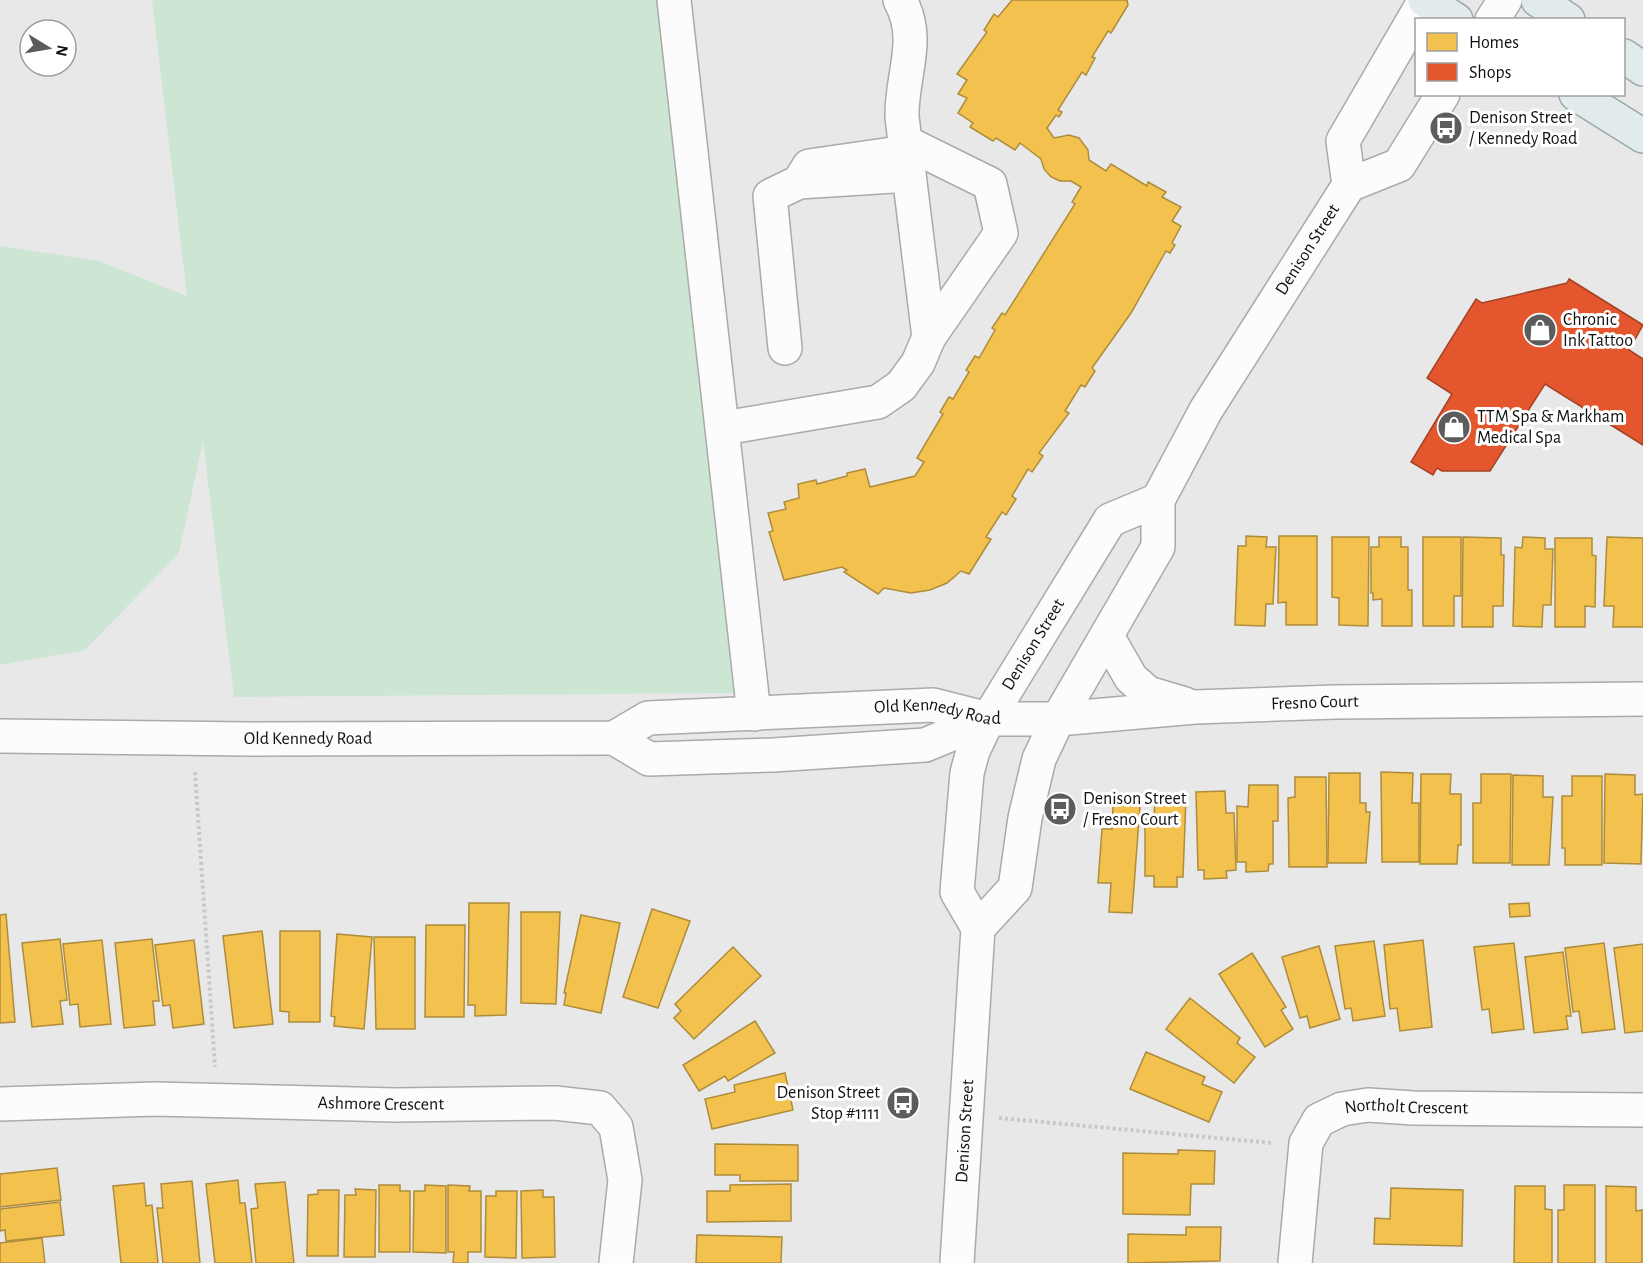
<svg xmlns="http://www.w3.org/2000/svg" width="1643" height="1263" font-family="'Alegreya Sans',sans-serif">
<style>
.green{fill:#cde6d3}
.homes{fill:#f2c14e;stroke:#ae8c3b;stroke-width:1.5}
.shops{fill:#e4572e;stroke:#a44225;stroke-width:1.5}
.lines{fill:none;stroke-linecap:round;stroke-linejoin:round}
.minor-casing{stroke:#aaaaab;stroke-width:36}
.major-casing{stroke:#99a9ac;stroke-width:36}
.path{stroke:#c8c8c9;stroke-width:4;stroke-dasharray:3 3;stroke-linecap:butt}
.minor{stroke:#fcfcfc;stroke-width:33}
.major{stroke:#e2ebec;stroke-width:33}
.labels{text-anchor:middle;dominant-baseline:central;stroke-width:6;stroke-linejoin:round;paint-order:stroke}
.poi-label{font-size:18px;fill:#101010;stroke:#fff;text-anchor:start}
.street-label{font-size:18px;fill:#101010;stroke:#fff}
</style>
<rect width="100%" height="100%" fill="#e8e8e9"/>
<polygon class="green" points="152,0 657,0 736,693 234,697 203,441 179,553 85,650 0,665 0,246 99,261 187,296"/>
<g class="homes">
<polygon points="1012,0 1127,0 1128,5 1111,33 1108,31 1092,57 1095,58 1086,75 1082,72 1058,110 1062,112 1059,117 1056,115 1047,128 1054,138 1069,135 1079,138 1088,150 1089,160 1106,171 1111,164 1147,186 1148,182 1166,192 1162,197 1181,207 1172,221 1181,226 1172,243 1175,245 1170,253 1166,251 1131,313 1092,368 1095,371 1085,387 1081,385 1065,411 1069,413 1039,453 1043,456 1032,472 1028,469 1012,496 1016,499 1006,515 1002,512 986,537 991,539 969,574 961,571 947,583 930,590 911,593 884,588 878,594 844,572 847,570 842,567 784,580 769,532 773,531 768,513 786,509 784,502 799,498 798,484 816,480 817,484 847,476 847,473 865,469 870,487 915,476 924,462 917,458 943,414 940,412 949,397 953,399 969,372 966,370 975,356 979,358 995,330 992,328 1002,313 1005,315 1075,204 1072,202 1081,187 1071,181 1060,181 1051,177 1044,169 1041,159 1020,143 1015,150 996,138 993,141 970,127 973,123 958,113 967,98 958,94 967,80 957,74 987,32 984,30 994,14 998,17"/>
<polygon points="1246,536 1267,537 1266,547 1276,547 1273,604 1266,604 1265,626 1235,625 1238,546 1246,546"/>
<polygon points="1279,536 1317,536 1317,625 1286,625 1286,602 1278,603"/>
<polygon points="1332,537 1369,537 1368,626 1339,625 1339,598 1332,597"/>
<polygon points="1379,537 1401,537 1401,547 1408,547 1408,590 1412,590 1412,626 1382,626 1382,599 1373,600 1373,593 1371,593 1371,547 1379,547"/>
<polygon points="1423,537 1461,537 1461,596 1454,596 1454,626 1423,626"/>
<polygon points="1463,537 1501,538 1501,555 1504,555 1503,606 1493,606 1493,627 1462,627"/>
<polygon points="1523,537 1545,538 1545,549 1553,549 1551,605 1543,605 1542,627 1513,626 1515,547 1522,548"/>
<polygon points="1607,537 1643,538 1643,627 1613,627 1614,606 1604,606"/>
<polygon points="1555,538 1592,538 1592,555 1596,556 1595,607 1585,606 1585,627 1555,627"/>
<polygon points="1381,772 1413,773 1412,803 1419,803 1419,862 1382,862"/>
<polygon points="1329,773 1360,773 1360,803 1366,803 1366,812 1370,812 1366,863 1328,863"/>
<polygon points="1421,774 1451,774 1450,794 1461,794 1461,845 1458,845 1457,864 1420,864"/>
<polygon points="1481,774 1511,774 1510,863 1473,863 1473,803 1481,803"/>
<polygon points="1605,774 1635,775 1635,795 1643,794 1641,864 1604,863"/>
<polygon points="1513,775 1543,776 1543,797 1553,797 1549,865 1512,865"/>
<polygon points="1572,776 1602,776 1602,865 1565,865 1565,848 1562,848 1562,796 1572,796"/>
<polygon points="1295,777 1326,777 1327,867 1289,867 1288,798 1295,797"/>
<polygon points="1249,785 1278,785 1278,821 1273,821 1273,864 1269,864 1268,871 1246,872 1246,862 1237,862 1237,806 1248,807"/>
<polygon points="1225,791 1226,813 1234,813 1236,870 1226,871 1227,878 1204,879 1204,870 1198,870 1196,792"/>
<polygon points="1155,798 1186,798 1183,877 1177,877 1177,887 1154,887 1154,876 1145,876 1145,819 1154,820"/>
<polygon points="1113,805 1140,806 1132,913 1109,912 1111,883 1098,883 1102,829 1112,829"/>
<polygon points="469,903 509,903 506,1015 475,1016 475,1005 468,1005"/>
<polygon points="1529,903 1530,916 1510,917 1509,904"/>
<polygon points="652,909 690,921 658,1008 623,997"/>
<polygon points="521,912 560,912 556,1004 521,1003"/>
<polygon points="6,914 15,1022 0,1023 0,915"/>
<polygon points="581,915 620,923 601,1013 564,1005 566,993 564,993"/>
<polygon points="426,925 465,925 464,1017 425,1017"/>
<polygon points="262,931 273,1024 234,1028 223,936"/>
<polygon points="280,931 320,931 320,1022 289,1022 289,1012 280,1011"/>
<polygon points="337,934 372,937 364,1029 334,1026 335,1017 331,1016"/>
<polygon points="374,937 415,937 415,1029 376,1029"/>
<polygon points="60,939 67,1000 60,1001 63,1024 32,1027 22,943"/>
<polygon points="152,939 159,1001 153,1001 155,1025 124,1028 115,943"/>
<polygon points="102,940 111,1024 80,1027 78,1004 70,1005 63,944"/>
<polygon points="194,940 204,1024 173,1028 170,1005 163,1006 155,945"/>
<polygon points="1423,940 1432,1027 1400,1031 1397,1008 1390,1009 1384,945"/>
<polygon points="1374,941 1385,1016 1353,1021 1351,1008 1345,1009 1335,946"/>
<polygon points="1514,943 1524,1029 1492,1033 1489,1009 1482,1010 1474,947"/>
<polygon points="1604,943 1615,1029 1582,1033 1579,1011 1573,1012 1565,948"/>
<polygon points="1643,944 1643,1031 1625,1033 1614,948"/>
<polygon points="1319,946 1340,1019 1310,1028 1307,1016 1300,1018 1282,957"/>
<polygon points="733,947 761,976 694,1039 674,1018 681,1011 675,1004"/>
<polygon points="1563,952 1571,1016 1566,1016 1568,1029 1534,1033 1525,957"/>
<polygon points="1252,953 1286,1007 1281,1010 1293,1029 1265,1047 1219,974"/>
<polygon points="1190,998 1240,1038 1237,1043 1255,1057 1234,1083 1166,1029"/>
<polygon points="755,1021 775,1053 728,1081 725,1076 699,1091 683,1065"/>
<polygon points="1146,1052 1205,1077 1202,1084 1222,1092 1209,1122 1130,1089"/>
<polygon points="785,1073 793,1110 712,1129 705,1099 735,1092 734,1085"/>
<polygon points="715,1144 798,1145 798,1181 740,1181 740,1175 715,1175"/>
<polygon points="1178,1150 1215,1151 1214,1184 1191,1184 1190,1215 1123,1214 1123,1153 1178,1154"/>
<polygon points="57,1168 61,1200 0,1207 0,1174"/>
<polygon points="238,1180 240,1203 245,1203 252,1263 215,1263 206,1184"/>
<polygon points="192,1181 200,1263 163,1263 157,1208 163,1208 161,1184"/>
<polygon points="285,1182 294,1263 256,1263 251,1209 258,1208 255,1184"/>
<polygon points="144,1183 146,1206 152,1205 158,1263 121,1263 113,1186"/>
<polygon points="791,1184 791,1221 707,1222 707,1191 730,1191 730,1185"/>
<polygon points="379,1185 400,1185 400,1191 410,1191 410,1252 379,1252"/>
<polygon points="425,1185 446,1186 446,1253 413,1252 414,1191 425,1191"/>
<polygon points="448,1185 470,1186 469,1191 481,1191 481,1252 468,1252 468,1263 453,1263 454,1252 448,1252"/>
<polygon points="1564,1185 1595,1185 1595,1263 1558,1263 1558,1210 1564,1210"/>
<polygon points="1515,1186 1545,1186 1545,1209 1552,1210 1552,1263 1514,1263"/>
<polygon points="1606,1186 1636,1187 1636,1211 1642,1210 1642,1263 1606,1263"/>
<polygon points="1391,1188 1463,1190 1462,1246 1374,1244 1375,1218 1390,1219"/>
<polygon points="355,1189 376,1190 375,1257 344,1257 345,1195 356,1195"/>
<polygon points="318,1190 339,1190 338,1256 307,1256 308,1195 318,1194"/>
<polygon points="543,1190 543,1197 554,1197 555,1257 522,1258 521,1191"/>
<polygon points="496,1191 517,1191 516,1258 485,1257 486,1196 496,1196"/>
<polygon points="60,1202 64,1235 6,1241 5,1230 0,1231 0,1209"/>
<polygon points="1186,1227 1221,1227 1220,1261 1128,1263 1128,1234 1186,1235"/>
<polygon points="697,1235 782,1237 781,1263 696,1263"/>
<polygon points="42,1238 45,1263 0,1263 0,1243"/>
</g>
<polygon class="shops" points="1569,279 1643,325 1629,350 1643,359 1643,445 1545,384 1490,471 1442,471 1437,468 1433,475 1411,462 1452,394 1427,378 1476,299 1482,303 1567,283"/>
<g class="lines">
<defs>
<g id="minor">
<polyline points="674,0 754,714"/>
<polyline points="1492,20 1505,0"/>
<polyline points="905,142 990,184 1001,233 929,337"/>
<polyline points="906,152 809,166 799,182 909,175"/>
<polyline points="1349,185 1343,141 1425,0"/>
<polyline points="785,348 770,196 799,182"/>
<path d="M724 428 878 402 901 386 918 363 929 337 902 117C901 75 922 40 900 0"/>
<polyline points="1107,636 1131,678 1148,693 1185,704"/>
<path id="s1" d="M0 736 249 739 614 738 648 718 933 705 988 719H1058L1195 707 1335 702 1643 699"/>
<polyline points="614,738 649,759 773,755 925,745 988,719"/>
<path id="s2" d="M978 928 1015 888 1025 818 1039 759 1058 719 1158 547V500L1206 410 1349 185 1399 165 1443 94"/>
<path id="s3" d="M0 1104 155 1099 395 1105 555 1103 600 1108 616 1127 625 1180 616 1263"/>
<path id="s4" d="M957 1263 978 928 957 892 967 773 973 751 988 719 1110 520 1158 500"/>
<path id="s5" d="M1295 1263 1306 1143 1319 1120 1342 1109 1368 1105 1413 1108 1643 1110"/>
</g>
<g id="major">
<polyline points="1425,0 1456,20"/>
<polyline points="1538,0 1568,20"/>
<polyline points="1624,56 1643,69"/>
<polyline points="1576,94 1643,136"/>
</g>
</defs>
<use href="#minor" class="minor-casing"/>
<use href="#major" class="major-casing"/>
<g class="path">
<polyline points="195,772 215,1067"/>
<polyline points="999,1118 1272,1143"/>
</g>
<use href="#minor" class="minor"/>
<use href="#major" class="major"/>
</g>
<defs>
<symbol id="bus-disc" viewBox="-11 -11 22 22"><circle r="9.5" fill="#5c5c5c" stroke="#fff"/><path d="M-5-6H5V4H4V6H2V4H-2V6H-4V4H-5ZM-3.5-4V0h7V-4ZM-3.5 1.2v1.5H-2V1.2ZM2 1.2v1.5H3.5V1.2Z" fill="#fff"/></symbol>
<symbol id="shop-disc" viewBox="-11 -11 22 22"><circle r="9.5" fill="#5c5c5c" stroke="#fff"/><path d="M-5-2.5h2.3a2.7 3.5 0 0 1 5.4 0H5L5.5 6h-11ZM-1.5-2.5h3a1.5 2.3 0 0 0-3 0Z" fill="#fff"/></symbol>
</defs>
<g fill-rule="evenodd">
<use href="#bus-disc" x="1427" y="109" width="38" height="38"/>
<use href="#shop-disc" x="1521" y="311" width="38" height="38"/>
<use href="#shop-disc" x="1435" y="408" width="38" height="38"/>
<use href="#bus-disc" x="1041" y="790" width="38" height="38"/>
<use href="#bus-disc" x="884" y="1084" width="38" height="38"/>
</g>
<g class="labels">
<g class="poi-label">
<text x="1469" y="118">Denison Street<tspan x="1469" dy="21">/ Kennedy Road</tspan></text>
<text x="1563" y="320">Chronic<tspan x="1563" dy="21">Ink Tattoo</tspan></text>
<text x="1477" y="417">TTM Spa &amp; Markham<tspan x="1477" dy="21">Medical Spa</tspan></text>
<text x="1083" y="799">Denison Street<tspan x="1083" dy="21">/ Fresno Court</tspan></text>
<text x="880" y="1093" text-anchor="end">Denison Street<tspan x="880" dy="21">Stop #1111</tspan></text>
</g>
<g class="street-label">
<text stroke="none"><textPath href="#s2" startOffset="768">Denison Street</textPath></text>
<text stroke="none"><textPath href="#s4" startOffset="642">Denison Street</textPath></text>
<text stroke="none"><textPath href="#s1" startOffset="1323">Fresno Court</textPath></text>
<text stroke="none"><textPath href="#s1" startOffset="944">Old Kennedy Road</textPath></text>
<text stroke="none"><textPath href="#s1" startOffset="308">Old Kennedy Road</textPath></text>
<text stroke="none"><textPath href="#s3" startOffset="381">Ashmore Crescent</textPath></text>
<text stroke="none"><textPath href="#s5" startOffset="237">Northolt Crescent</textPath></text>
<text stroke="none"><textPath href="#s4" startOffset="132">Denison Street</textPath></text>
</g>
</g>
<rect x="1415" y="18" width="210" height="78" fill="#ffffff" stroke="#9f9f9f" stroke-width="1.5"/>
<rect x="1427" y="33" width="30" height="18" fill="#f2c14e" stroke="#9f9f9f" stroke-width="1.5"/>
<text x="1469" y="48" font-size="18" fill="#101010">Homes</text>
<rect x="1427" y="63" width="30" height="18" fill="#e4572e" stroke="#9f9f9f" stroke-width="1.5"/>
<text x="1469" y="78" font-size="18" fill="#101010">Shops</text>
<g transform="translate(48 48) rotate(101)"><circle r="28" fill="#ffffff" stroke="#9f9f9f" stroke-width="1.5"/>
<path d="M0-4.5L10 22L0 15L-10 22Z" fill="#5c5c5c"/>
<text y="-9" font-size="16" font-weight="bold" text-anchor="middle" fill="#101010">N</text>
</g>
</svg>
